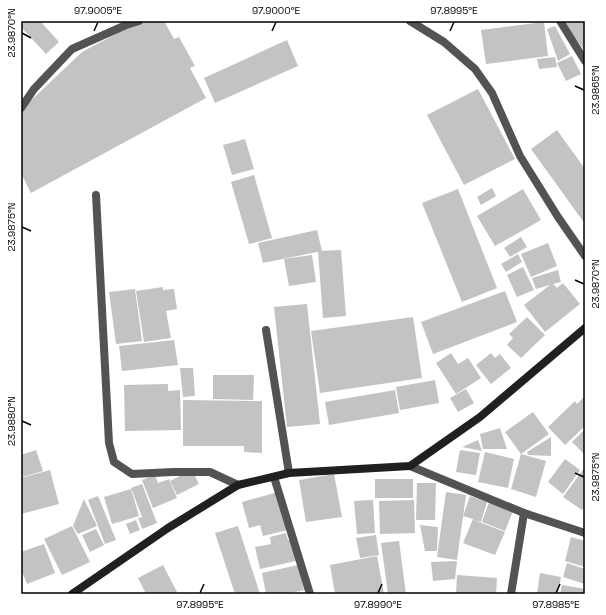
<svg xmlns="http://www.w3.org/2000/svg" width="606" height="615" font-family="'Space Grotesk',sans-serif">
<style>
.building{fill:#c3c3c3}
.lines{fill:none;stroke-linecap:round;stroke-linejoin:round}
.lane{stroke:#535353;stroke-width:8}
.street{stroke:#535353;stroke-width:8}
.secondary{stroke:#202020;stroke-width:8}
.ticks{fill:none;stroke:#000;stroke-width:1.5}
.neatline{fill:none;stroke:#000;stroke-width:1.5}
.ticks-label{font-size:10px;text-anchor:middle;fill:#000}
</style>
<rect width="100%" height="100%" fill="#fff"/>
<g class="building">
<polygon points="21,21 40,21 59,42 46,54 21,27"/>
<polygon points="140,21 164,21 174,39 179,37 195,66 190,68 206,98 31,193 21,173 21,114 24,107 82,52"/>
<polygon points="562,21 585,21 585,51"/>
<polygon points="544,22 548,56 486,64 481,30"/>
<polygon points="555,26 570,54 558,61 547,29"/>
<polygon points="287,40 298,66 215,103 204,78"/>
<polygon points="572,56 581,74 566,81 557,63"/>
<polygon points="555,57 557,67 539,69 537,59"/>
<polygon points="478,89 515,159 464,185 427,115"/>
<polygon points="557,130 585,169 585,224 531,149"/>
<polygon points="245,139 254,169 232,175 223,145"/>
<polygon points="254,175 272,238 249,244 231,182"/>
<polygon points="492,188 496,196 481,205 477,197"/>
<polygon points="458,189 497,288 462,302 422,203"/>
<polygon points="523,189 541,220 495,246 477,216"/>
<polygon points="317,230 322,251 263,263 258,243"/>
<polygon points="521,237 527,247 510,257 504,248"/>
<polygon points="548,243 557,266 531,277 521,254"/>
<polygon points="341,250 346,316 323,318 318,251"/>
<polygon points="518,254 522,262 506,272 501,264"/>
<polygon points="312,255 316,282 289,286 284,259"/>
<polygon points="523,267 534,290 517,297 507,275"/>
<polygon points="558,270 561,282 553,284 557,288 563,283 580,304 545,332 524,305 550,285 536,289 532,278"/>
<polygon points="163,287 163,290 174,289 177,309 166,311 171,338 144,342 136,291"/>
<polygon points="135,289 142,341 116,344 109,292"/>
<polygon points="505,291 517,322 433,354 421,322"/>
<polygon points="307,304 320,424 287,427 274,307"/>
<polygon points="413,317 422,378 320,393 311,331"/>
<polygon points="527,317 545,335 521,358 507,345 513,338 509,334"/>
<polygon points="174,340 178,365 122,371 119,346"/>
<polygon points="451,353 458,364 468,358 481,378 456,394 436,363"/>
<polygon points="491,353 495,358 500,354 511,368 491,384 476,365"/>
<polygon points="180,368 193,368 195,396 183,397"/>
<polygon points="213,375 254,375 253,400 213,399"/>
<polygon points="435,380 439,403 400,410 396,387"/>
<polygon points="168,384 168,391 180,390 181,430 125,431 124,385"/>
<polygon points="466,389 474,403 458,412 450,398"/>
<polygon points="395,390 399,413 329,425 325,402"/>
<polygon points="585,396 585,426 565,445 548,427 575,401 577,404"/>
<polygon points="183,400 262,401 262,453 244,452 244,446 183,446"/>
<polygon points="533,412 549,434 521,454 505,432"/>
<polygon points="500,428 507,449 483,449 480,434"/>
<polygon points="585,429 585,455 572,442"/>
<polygon points="551,437 551,456 528,455 527,452"/>
<polygon points="478,440 482,451 462,447"/>
<polygon points="36,450 43,471 23,477 21,469 21,455"/>
<polygon points="460,450 480,453 476,475 456,472"/>
<polygon points="485,452 514,459 508,488 478,482"/>
<polygon points="521,454 546,461 536,497 511,489"/>
<polygon points="565,459 580,470 563,494 548,482"/>
<polygon points="585,467 585,506 582,510 563,497"/>
<polygon points="50,470 59,504 21,514 21,478"/>
<polygon points="192,470 199,484 177,495 170,481"/>
<polygon points="334,474 342,517 306,522 299,480"/>
<polygon points="155,475 158,483 169,479 177,498 153,508 142,480"/>
<rect x="375" y="479" width="38" height="19"/>
<polygon points="417,483 436,483 435,520 416,520"/>
<polygon points="142,484 157,523 142,529 138,518 142,517 131,488"/>
<polygon points="131,489 139,516 112,524 104,497"/>
<polygon points="278,492 288,530 263,536 260,525 249,528 242,502"/>
<polygon points="446,492 466,495 457,560 437,557"/>
<polygon points="98,496 116,540 105,544 88,500"/>
<polygon points="470,496 487,502 481,522 474,520 505,532 495,555 463,543 473,519 463,516"/>
<polygon points="84,499 97,526 78,534 73,526"/>
<polygon points="373,500 375,533 357,534 354,501"/>
<polygon points="414,500 415,533 380,534 379,501"/>
<polygon points="489,502 513,511 505,531 482,522"/>
<polygon points="136,520 140,530 130,534 126,524"/>
<polygon points="420,525 438,527 437,551 425,551"/>
<polygon points="72,526 90,562 62,575 44,539"/>
<polygon points="238,526 260,594 235,594 215,533"/>
<polygon points="96,529 104,545 90,552 82,535"/>
<polygon points="286,533 288,540 292,540 296,561 260,569 255,547 271,544 270,537"/>
<polygon points="376,535 379,555 360,558 356,538"/>
<polygon points="571,537 585,541 585,567 565,561"/>
<polygon points="399,541 406,594 388,594 381,543"/>
<polygon points="44,544 55,573 27,584 21,569 21,552"/>
<polygon points="377,556 384,594 335,594 330,565"/>
<polygon points="457,561 455,579 433,581 431,562"/>
<polygon points="567,563 585,569 585,584 563,577"/>
<polygon points="163,565 178,594 146,594 138,578"/>
<polygon points="298,565 304,590 287,594 266,594 262,573"/>
<polygon points="540,573 561,577 558,594 537,594"/>
<polygon points="457,575 497,578 496,594 456,594"/>
<polygon points="562,585 585,589 585,594 560,594"/>
</g>
<g class="lines">
<g class="lane">
<polyline points="410,21 444,42 475,69 492,93 520,156 558,217 585,256"/>
<polyline points="266,330 289,473"/>
</g>
<g class="street">
<polyline points="560,21 585,61"/>
<polyline points="21,108 34,89 72,49 126,25 139,21"/>
<polyline points="96,195 109,443 114,462 132,474 173,472 210,472 238,485"/>
<polyline points="410,466 524,513 585,533"/>
<polyline points="274,477 310,594"/>
<polyline points="511,594 524,513"/>
</g>
<polyline class="secondary" points="72,594 168,528 238,485 289,473 410,466 480,417 585,328"/>
</g>
<path class="ticks" d="M94 31 98 22M272 31 276 22M450 31 454 22M22 33 31 38M575 86 584 90M22 227 31 231M575 280 584 284M22 421 31 425M575 473 584 477M200 593 204 584M378 593 382 584M556 593 560 584"/>
<rect width="606" height="615" fill="none" stroke="#ffffff" stroke-width="44"/>
<rect x="22" y="22" width="562" height="571" class="neatline"/>
<g class="ticks-label">
<text x="98" y="14">97.9005°E</text>
<text x="276" y="14">97.9000°E</text>
<text x="454" y="14">97.8995°E</text>
<text transform="translate(11 33) rotate(-90)" y="4">23.9870°N</text>
<text transform="translate(595 90) rotate(-90)" y="4">23.9865°N</text>
<text transform="translate(11 227) rotate(-90)" y="4">23.9875°N</text>
<text transform="translate(595 284) rotate(-90)" y="4">23.9870°N</text>
<text transform="translate(11 421) rotate(-90)" y="4">23.9880°N</text>
<text transform="translate(595 477) rotate(-90)" y="4">23.9875°N</text>
<text x="200" y="608">97.8995°E</text>
<text x="378" y="608">97.8990°E</text>
<text x="556" y="608">97.8985°E</text>
</g>
</svg>
